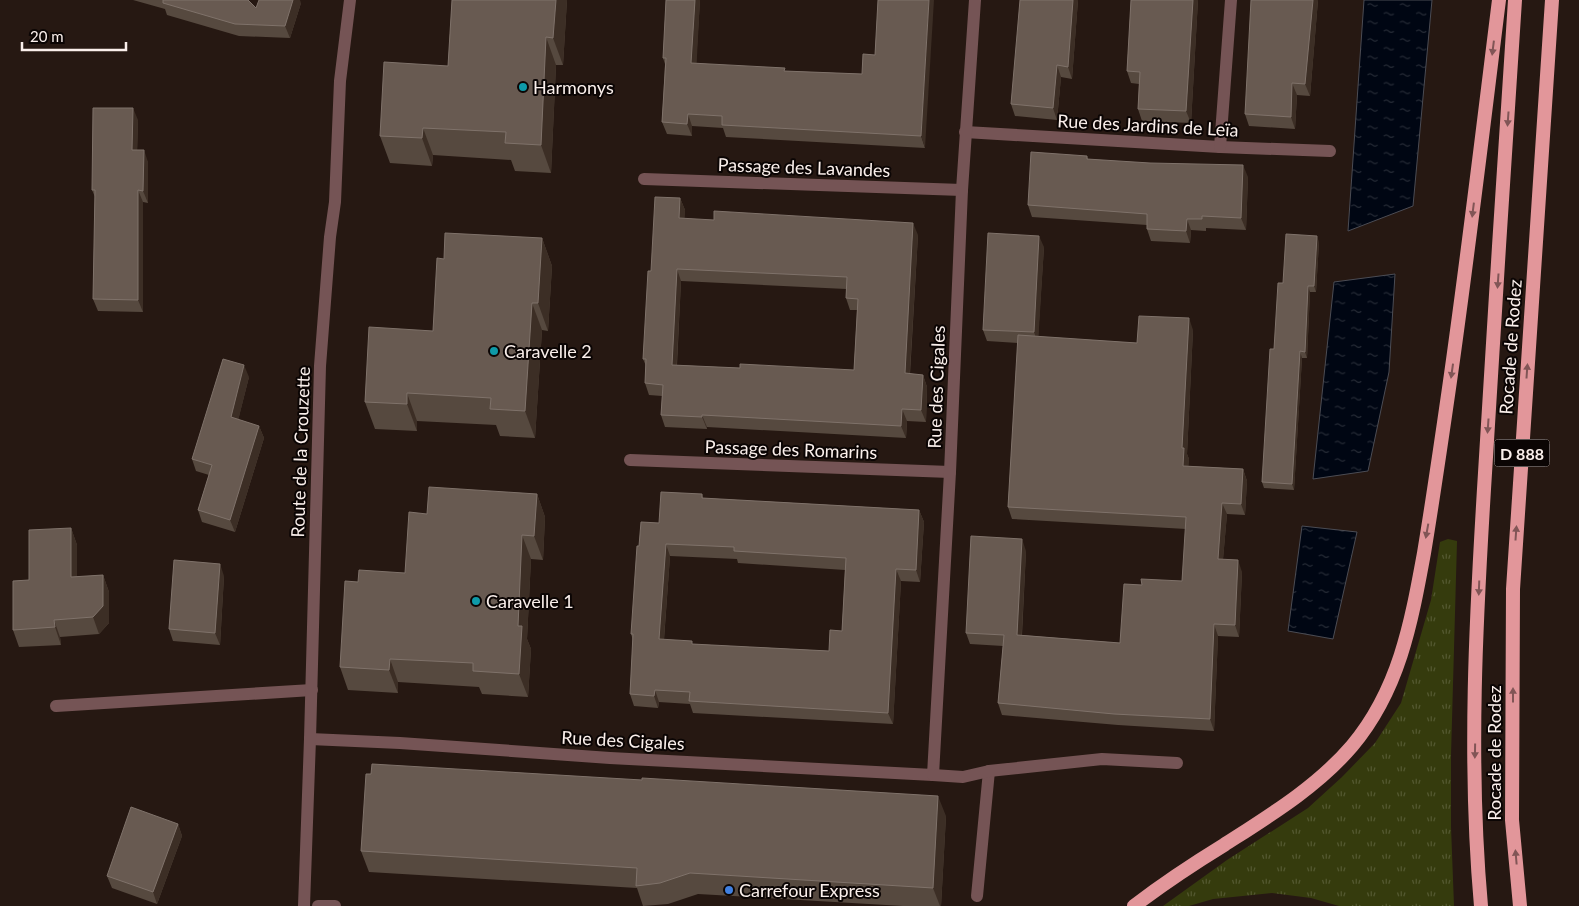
<svg xmlns="http://www.w3.org/2000/svg" width="1579" height="906" font-family="Lato,sans-serif">
<style>
.grass{fill:url(#grass-tufts)}
.water{fill:url(#water-ripples);stroke:#4b4c54}
.lines{fill:none;stroke-linecap:round;stroke-linejoin:round}
.service{stroke:#755455;stroke-width:12}
.minor{stroke:#755455;stroke-width:12}
.trunk{stroke:#e2969a;stroke-width:14}
.wall{fill:#56493f;fill-rule:evenodd}
.shaded-wall{fill:#3c2e25}
.building{fill:#685a51;stroke:#7f726a;fill-rule:evenodd}
.oneway{fill:#815556}
.culture-dot{fill:#0f9aa8;stroke:#0b0504;stroke-width:2}
.shop-dot{fill:#3f7fe0;stroke:#0b0504;stroke-width:2}
.labels{text-anchor:middle;dominant-baseline:central;stroke-width:4;stroke-linejoin:round;paint-order:stroke}
.shield{fill:#0b0504;stroke:#b2a9a6;stroke-width:1}
.shield-label{font-size:16px;font-weight:bold;fill:#faefeb}
.poi-label{font-size:18px;fill:#faefeb;stroke:#0b0504;text-anchor:start}
.street-label{font-size:18px;fill:#faefeb;stroke:#0b0504}
</style>
<defs>
<pattern id="grass-tufts" width="24" height="20" patternUnits="userSpaceOnUse" patternTransform="scale(1.25)"><rect width="24" height="20" fill="#353b0d"/><path d="M3 7l-1-3M5 7V3M7 7l1-3M15 17l-1-3M17 17v-4M19 17l1-3" fill="none" stroke="#535830"/></pattern>
<pattern id="water-ripples" width="26" height="14" patternUnits="userSpaceOnUse" patternTransform="scale(1.25)"><rect width="26" height="14" fill="#000613"/><path d="M2 4q2-2 4 0t4 0M15 11q2-2 4 0t4 0" fill="none" stroke="#262b36"/></pattern>
</defs>
<rect width="100%" height="100%" fill="#261812"/>
<polygon class="grass" points="1448,539 1457,541 1451,755 1451,827 1454,906 1339,906 1311,898 1272,893 1213,899 1189,906 1163,906 1227,860 1308,808 1342,777 1375,743 1401,703 1431,600 1440,542"/>
<g class="water">
<polygon points="1364,0 1432,0 1413,206 1348,231"/>
<polygon points="1395,274 1389,372 1368,471 1313,479 1334,282"/>
<polygon points="1302,526 1357,532 1333,639 1288,631"/>
</g>
<g class="lines">
<g class="service">
<polyline points="56,706 312,690"/>
<polyline points="977,896 989,771"/>
<polyline points="318,906 335,906"/>
</g>
<g class="minor">
<polyline points="965,132 1220,147 1330,151"/>
<polyline points="1220,147 1231,0"/>
<polyline points="644,179 962,190"/>
<polyline points="630,460 950,472"/>
<polyline points="310,739 400,743 610,758 933,775 950,472 962,190 975,0"/>
<polyline points="933,775 963,777 989,771 1102,759 1177,763"/>
<polyline points="304,906 310,739 320,366 330,237 335,202 340,81 350,0"/>
</g>
<g class="trunk">
<path d="M1134 906C1163 884 1193 864 1224 845 1269 816 1317 787 1352 746 1399 690 1411 624 1424 553 1432 505 1439 457 1446 409 1466 273 1482 136 1499 0"/>
<path d="M1481 906C1468 762 1476 617 1485 473 1494 315 1505 158 1515 0"/>
<polyline points="1520,906 1512,820 1513,589 1552,0"/>
</g>
</g>
<g class="wall">
<polygon points="133,0 248,0 256,8 301,3 290,38 239,36 167,15 165,9"/>
<polygon points="452,0 567,0 563,65 556,65 551,173 515,171 511,160 433,155 432,166 390,163 380,136 448,66"/>
<polygon points="666,0 700,0 696,63 786,71 862,74 875,55 878,0 925,148 726,137 723,128 692,126 692,136 667,134 662,122 665,64 663,58"/>
<polygon points="1078,0 1072,79 1061,77 1057,120 1015,116 1011,104"/>
<polygon points="1131,0 1198,0 1191,123 1142,121 1138,109 1139,84 1131,83 1127,71"/>
<polygon points="1318,0 1310,96 1297,95 1295,129 1249,126 1245,114"/>
<polygon points="138,120 137,150 148,162 148,203 143,202 143,312 98,311 93,299 95,197 92,190"/>
<polygon points="1087,156 1088,159 1248,177 1246,230 1206,228 1206,231 1191,230 1190,243 1151,241 1147,229 1147,225 1032,217 1028,205"/>
<path d="M680 198 685 210 684 219 918 235 910 374 923 375 927 387 926 422 907 421 906 438 707 427V429L665 427 661 415 662 396 649 395 645 383 646 366 643 359 651 271ZM681 281 846 289V298L850 310H857L854 370 740 368 677 365Z"/>
<polygon points="542,238 552,266 548,331 542,330 535,438 500,436 496,425 417,421 417,431 375,429 365,402 433,331 444,259"/>
<polygon points="1319,242 1316,292 1310,292 1307,358 1302,358 1294,490 1264,488 1262,482 1274,349 1283,283"/>
<polygon points="1044,247 1038,337 1137,343 1193,330 1187,454 1189,459 1188,466 1243,469 1247,481 1245,515 1227,514 1223,559 1242,572 1239,637 1218,636 1214,731 1118,725 1002,715 998,703 1003,646 970,644 966,633 1026,551 1022,635 1120,643 1142,585 1182,581 1186,529 1012,519 1008,507 1018,343 987,341 983,330"/>
<polygon points="249,377 238,420 259,426 264,438 235,532 202,522 198,510 209,475 196,471 192,459"/>
<polygon points="537,494 545,517 543,560 531,559 527,639 531,649 528,697 482,694 479,687 398,682 398,693 348,690 340,667 405,573 427,514"/>
<path d="M702 494 703 498 919 510 924 522 920 582 901 581 893 724 693 713 690 704 659 702 658 708 634 706 630 694 633 640 631 634 659 523ZM670 556 737 559 738 563 845 570 842 631 829 651 693 644 664 640Z"/>
<polygon points="71,528 77,545 77,577 103,575 109,592 109,623 99,634 60,637 61,645 19,647 13,630 29,580"/>
<polygon points="224,576 220,645 173,641 169,629"/>
<polygon points="946,816 941,906 903,906 698,894 668,904 643,906 637,888 369,872 361,851"/>
<polygon points="178,824 182,836 157,904 112,888 107,876"/>
</g>
<g class="shaded-wall">
<polygon points="293,0 300,0 301,3 290,38 285,26"/>
<polygon points="556,0 567,0 563,65 553,38"/>
<polygon points="695,0 700,0 696,75 691,63"/>
<polygon points="929,0 934,0 925,148 921,136"/>
<polygon points="1073,0 1078,0 1072,79 1068,67"/>
<polygon points="1193,0 1198,0 1191,123 1186,111"/>
<polygon points="1313,0 1318,0 1310,96 1305,84"/>
<polygon points="546,37 556,65 551,173 541,145"/>
<polygon points="1057,65 1061,77 1057,120 1053,108"/>
<polygon points="1292,83 1297,95 1295,129 1291,117"/>
<polygon points="133,108 138,120 137,162 132,150"/>
<polygon points="688,114 692,126 692,136 687,124"/>
<polygon points="423,128 433,155 432,166 422,138"/>
<polygon points="144,150 148,162 148,203 143,191"/>
<polygon points="1243,165 1248,177 1246,230 1241,218"/>
<polygon points="138,190 143,202 143,312 138,300"/>
<polygon points="680,198 685,210 684,230 679,218"/>
<polygon points="1187,219 1191,230 1190,243 1186,231"/>
<polygon points="913,223 918,235 909,385 905,373"/>
<polygon points="1039,236 1044,247 1038,344 1034,332"/>
<polygon points="1317,236 1319,242 1316,292 1314,286"/>
<polygon points="542,238 552,266 548,331 538,303"/>
<polygon points="677,269 681,281 676,377 672,365"/>
<polygon points="1308,286 1310,292 1307,358 1305,352"/>
<polygon points="532,303 542,330 535,438 525,411"/>
<polygon points="1189,318 1193,330 1187,454 1189,459 1188,478 1183,466 1182,448"/>
<polygon points="1300,351 1302,358 1294,490 1292,484"/>
<polygon points="244,365 249,377 236,429 231,417"/>
<polygon points="923,375 927,387 926,422 921,410"/>
<polygon points="407,393 417,421 417,431 407,404"/>
<polygon points="902,409 907,421 906,438 901,426"/>
<polygon points="702,415 707,427 707,429 702,417"/>
<polygon points="259,426 264,438 235,532 230,520"/>
<polygon points="1243,469 1247,481 1245,515 1241,504"/>
<polygon points="537,494 545,517 543,560 534,536"/>
<polygon points="1222,503 1227,514 1222,571 1218,559"/>
<polygon points="919,510 924,522 920,582 916,570"/>
<polygon points="71,528 77,545 77,594 71,577"/>
<polygon points="522,535 531,559 527,639 531,649 528,697 519,674 518,626"/>
<polygon points="1022,539 1026,551 1021,647 1017,635"/>
<polygon points="666,544 670,556 663,651 659,639"/>
<polygon points="1238,560 1242,572 1239,637 1235,625"/>
<polygon points="220,564 224,576 220,645 215,633"/>
<polygon points="896,569 901,581 893,724 888,713"/>
<polygon points="103,575 109,592 109,623 99,634 93,617"/>
<polygon points="54,620 60,637 61,645 55,627"/>
<polygon points="1214,624 1218,636 1214,731 1210,719"/>
<polygon points="390,659 398,682 398,693 389,670"/>
<polygon points="655,690 659,702 658,708 654,696"/>
<polygon points="938,796 946,816 941,906 940,906 933,888"/>
<polygon points="178,824 182,836 157,904 153,892"/>
</g>
<g class="building">
<polygon points="163,0 248,0 256,8 259,0 293,0 285,26 235,24 163,3"/>
<polygon points="452,0 556,0 553,38 546,37 541,145 505,143 506,132 423,128 422,138 380,136 384,62 448,66"/>
<polygon points="666,0 695,0 691,63 785,68 784,71 862,74 863,54 875,55 878,0 929,0 921,136 722,125 722,116 688,114 687,124 662,122 666,58 663,58"/>
<polygon points="1020,0 1073,0 1068,67 1057,65 1053,108 1011,104"/>
<polygon points="1131,0 1193,0 1186,111 1138,109 1140,72 1127,71"/>
<polygon points="1251,0 1313,0 1305,84 1292,83 1291,117 1245,114"/>
<polygon points="93,108 133,108 132,150 144,150 143,191 138,190 138,300 93,299 95,190 92,190"/>
<polygon points="1031,152 1087,156 1087,159 1150,163 1243,165 1241,218 1202,216 1202,219 1187,219 1186,231 1147,229 1147,214 1028,205"/>
<path d="M655 197 680 198 679 218 714 220V211L913 223 905 373 923 375 921 410 902 409 901 426 702 415V417L661 415 663 385 645 383 646 359H643L648 271H651ZM677 269 847 277 846 298 858 299 854 370 740 364V368L672 365Z"/>
<polygon points="445,233 542,238 538,303 532,303 525,411 490,409 491,398 407,393 407,404 365,402 369,327 433,331 437,258 444,259"/>
<polygon points="988,233 1039,236 1034,332 983,330"/>
<polygon points="1286,234 1317,236 1314,286 1308,286 1305,352 1300,351 1292,484 1262,482 1270,349 1274,349 1278,283 1283,283"/>
<polygon points="1139,316 1189,318 1182,448 1184,448 1183,466 1243,469 1241,504 1222,503 1218,559 1238,560 1235,625 1214,624 1210,719 1114,714 998,703 1004,635 966,633 971,536 1022,539 1017,635 1120,643 1124,584 1142,585 1141,579 1182,581 1186,517 1008,507 1018,335 1137,343"/>
<polygon points="223,359 244,365 231,417 259,426 230,520 198,510 212,465 192,459"/>
<polygon points="429,487 537,494 534,536 522,535 518,626 522,626 519,674 473,671 473,663 390,659 389,670 340,667 345,581 358,582 359,570 405,573 409,512 427,514"/>
<path d="M661 492 702 494V498L919 510 916 570 896 569 888 713 689 701 690 692 655 690 654 696 630 694 633 634H631L637 546H639L641 522 659 523ZM666 544 734 547V551L846 558 842 631 830 630 829 651 692 644V641L659 639Z"/>
<polygon points="71,528 71,577 103,575 103,606 93,617 54,620 55,627 13,630 13,581 29,580 29,530"/>
<polygon points="174,560 220,564 215,633 169,629"/>
<polygon points="372,764 642,780 642,778 938,796 933,888 690,873 660,883 636,886 637,868 361,851 366,774 371,774"/>
<polygon points="131,807 178,824 153,892 107,876"/>
</g>
<defs><path id="oneway-solid" d="M-6-.8H1V-3.2L6.5 0L1 3.2V.8H-6Z" transform="scale(1.25)"/></defs>
<g class="oneway">
<use href="#oneway-solid" transform="translate(1493 48) rotate(97)"/>
<use href="#oneway-solid" transform="translate(1508 119) rotate(94)"/>
<use href="#oneway-solid" transform="translate(1473 210) rotate(97)"/>
<use href="#oneway-solid" transform="translate(1498 281) rotate(94)"/>
<use href="#oneway-solid" transform="translate(1452 371) rotate(98)"/>
<use href="#oneway-solid" transform="translate(1527 371) rotate(-86)"/>
<use href="#oneway-solid" transform="translate(1488 426) rotate(94)"/>
<use href="#oneway-solid" transform="translate(1427 531) rotate(100)"/>
<use href="#oneway-solid" transform="translate(1516 533) rotate(-86)"/>
<use href="#oneway-solid" transform="translate(1479 588) rotate(92)"/>
<use href="#oneway-solid" transform="translate(1513 695) rotate(-90)"/>
<use href="#oneway-solid" transform="translate(1475 751) rotate(91)"/>
<use href="#oneway-solid" transform="translate(1516 857) rotate(-95)"/>
</g>
<g class="culture-dot">
<circle cx="523" cy="87" r="5"/>
<circle cx="494" cy="351" r="5"/>
<circle cx="476" cy="601" r="5"/>
</g>
<circle class="shop-dot" cx="729" cy="890" r="5"/>
<g class="labels">
<rect class="shield" x="1494.5" y="439.5" width="55" height="27" rx="4"/>
<g class="shield-label">
<text x="1522" y="453">D 888</text>
</g>
<g class="poi-label">
<text x="533" y="87">Harmonys</text>
<text x="504" y="351">Caravelle 2</text>
<text x="486" y="601">Caravelle 1</text>
<text x="739" y="890">Carrefour Express</text>
</g>
<g class="street-label">
<text transform="translate(1148 125) rotate(3)">Rue des Jardins de Leïa</text>
<text transform="translate(804 167) rotate(2)">Passage des Lavandes</text>
<text transform="translate(1510 347) rotate(-86)">Rocade de Rodez</text>
<text transform="translate(936 387) rotate(-88)">Rue des Cigales</text>
<text transform="translate(791 449) rotate(2)">Passage des Romarins</text>
<text transform="translate(300 452) rotate(-88)">Route de la Crouzette</text>
<text transform="translate(623 740) rotate(3)">Rue des Cigales</text>
<text transform="translate(1494 753) rotate(-90)">Rocade de Rodez</text>
</g>
</g>
<path d="M22 42v8h104v-8" fill="none" stroke="#faefeb" stroke-width="2.5"/>
<text x="30" y="42" font-size="15" fill="#faefeb" stroke="#0b0504" stroke-width="4" paint-order="stroke">20 m</text>
</svg>
